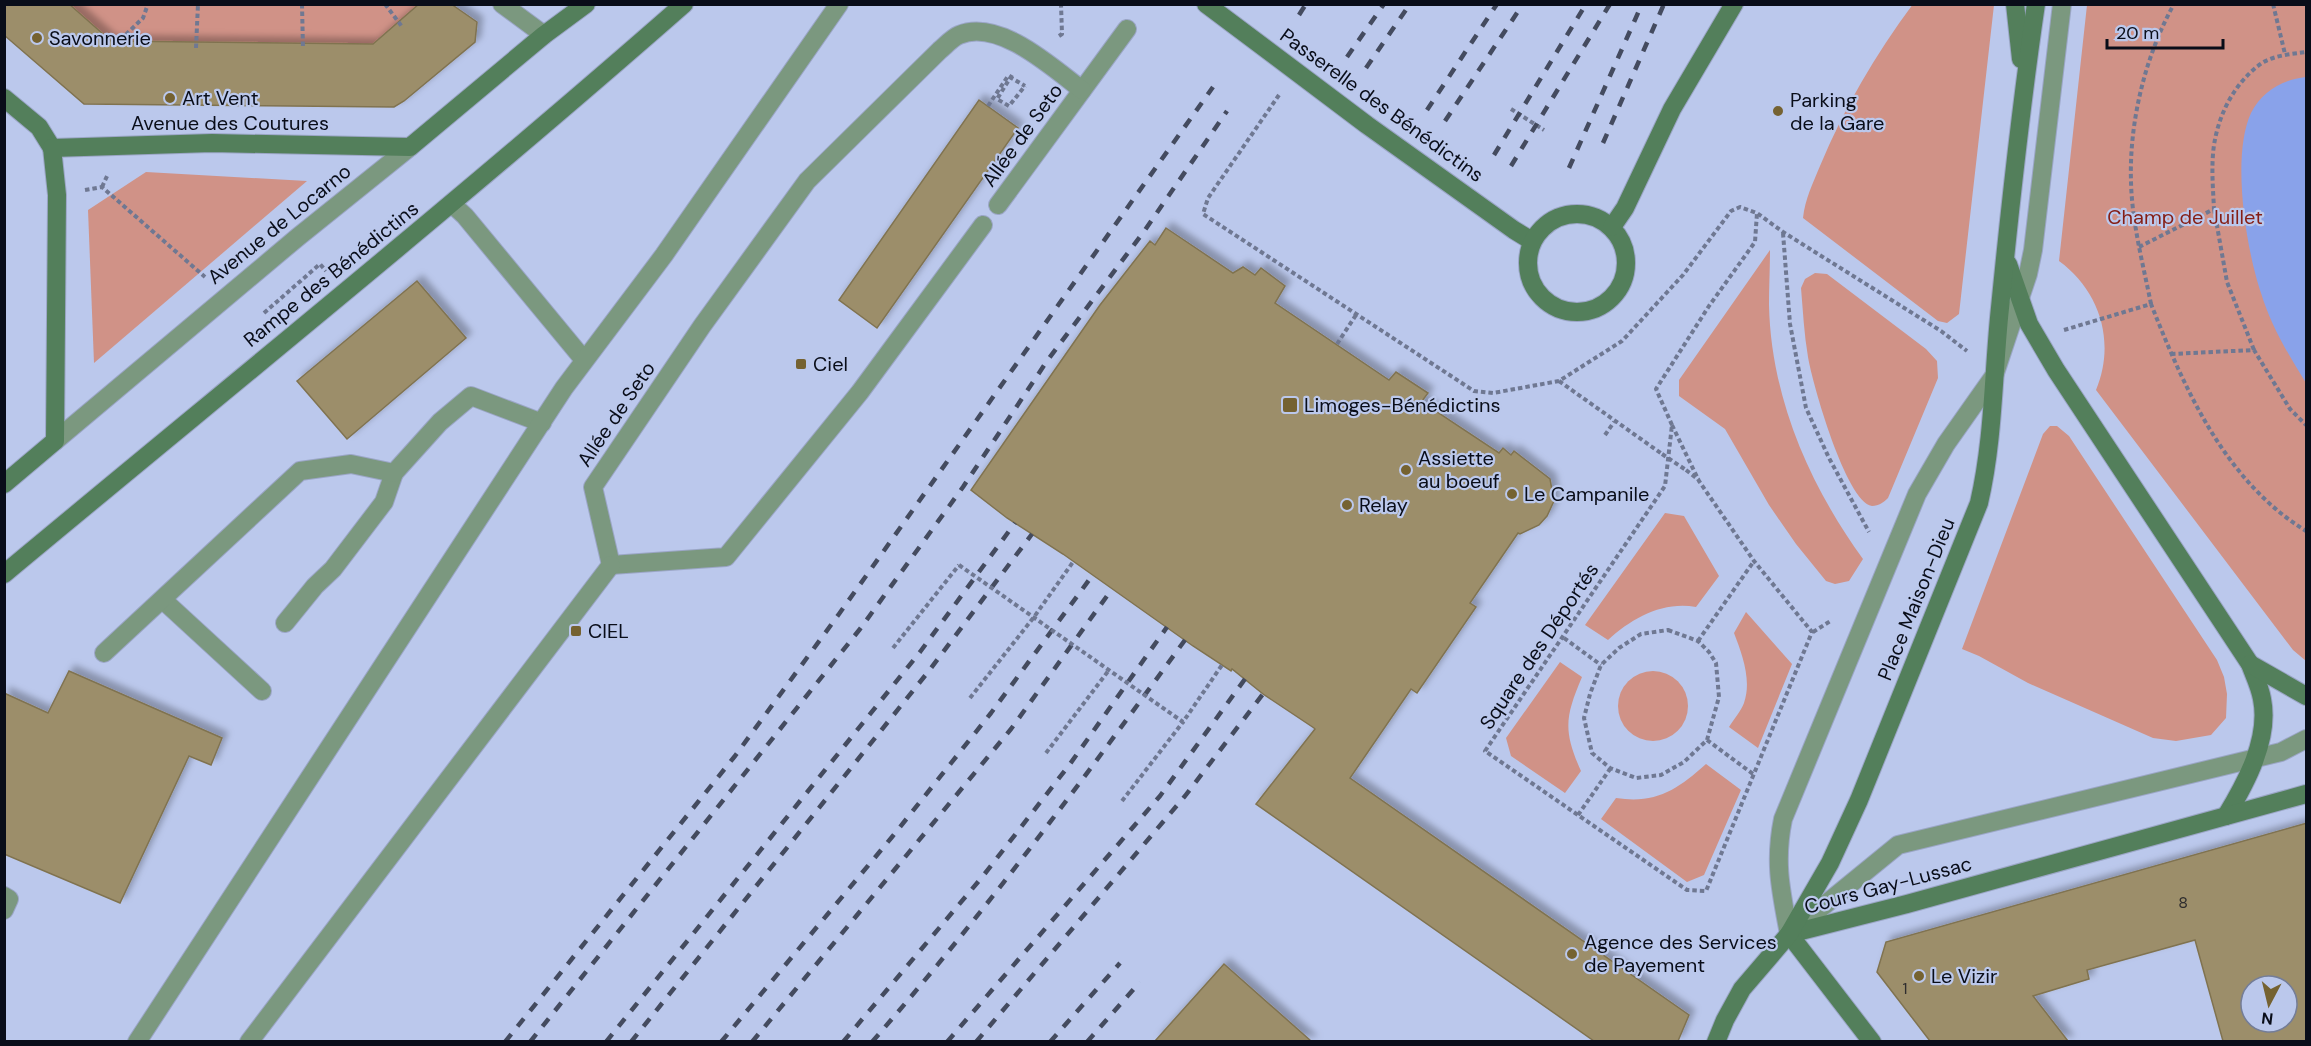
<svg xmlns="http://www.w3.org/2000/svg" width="2311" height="1046" font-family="'DM Sans',sans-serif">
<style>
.green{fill:#d09287}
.water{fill:#89a2ea}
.building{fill:#9c8e6b;stroke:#807350;stroke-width:1.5;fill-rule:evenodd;filter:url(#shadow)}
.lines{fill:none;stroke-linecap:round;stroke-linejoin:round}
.lane-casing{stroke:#9ba6c6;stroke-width:20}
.street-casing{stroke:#9ba6c6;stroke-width:20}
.secondary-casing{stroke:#9ba6c6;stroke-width:20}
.path{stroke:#6f7892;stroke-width:4;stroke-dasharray:4.5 3;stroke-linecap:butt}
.lane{stroke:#7b987f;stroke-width:18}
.street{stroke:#7b987f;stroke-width:18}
.secondary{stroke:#537f5b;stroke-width:18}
.rail{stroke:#444b5f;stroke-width:4.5;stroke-dasharray:10 10;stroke-linecap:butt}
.path-bridge{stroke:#6f7892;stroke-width:4;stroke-dasharray:4.5 3;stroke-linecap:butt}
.poi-dot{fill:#756231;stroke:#bbc8ec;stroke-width:2}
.labels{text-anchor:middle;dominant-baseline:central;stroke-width:4.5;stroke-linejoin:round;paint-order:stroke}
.number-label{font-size:16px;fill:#2e2d2e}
.poi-label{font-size:20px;fill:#090d19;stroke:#bbc8ec;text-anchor:start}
.street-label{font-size:20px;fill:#090d19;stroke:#bbc8ec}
.park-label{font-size:20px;fill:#851e15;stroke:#bbc8ec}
</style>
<defs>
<filter id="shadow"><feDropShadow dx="5.5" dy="-5.5" stdDeviation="3" flood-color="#0004"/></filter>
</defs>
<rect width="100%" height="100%" fill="#bbc8ec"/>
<g class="green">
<path d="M1913 4 1994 5 1959 314 1947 323 1938 321 1803 218C1805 199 1813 183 1820 166 1844 108 1875 55 1913 4Z"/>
<polygon points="69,5 419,5 390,39 385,33 372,45 126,41 120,48"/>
<path d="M2087 5H2306V661L2293 650 2096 390C2116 342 2100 291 2059 261Z"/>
<polygon points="146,172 307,181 94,363 88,210"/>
<path d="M1770 250C1770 269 1769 287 1769 305 1771 398 1810 486 1863 559L1849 581 1835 584 1826 581 1796 544 1769 505 1725 429 1679 396V380Z"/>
<path d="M1815 273 1827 274 1926 349 1937 361 1938 378 1888 498C1884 502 1879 506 1872 506 1846 502 1812 382 1808 357 1804 334 1803 311 1801 288L1805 279Z"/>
<polygon points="2050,426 2057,426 2069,436 2217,660 2224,677 2227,694 2226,718 2211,735 2176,741 2153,738 2028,683 1979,656 1962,649 2043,434"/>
<path d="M1665 513 1684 516 1719 576 1696 607C1663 601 1632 618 1608 640L1585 625Z"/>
<path d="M1746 612 1792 664 1758 748 1729 727C1734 719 1741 711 1744 703 1752 680 1742 654 1734 633Z"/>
<path d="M1560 662 1582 677C1565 717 1563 731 1581 771L1565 793 1511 756 1506 738Z"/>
<circle cx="1653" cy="706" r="35"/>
<path d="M1706 764 1741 790 1704 875 1687 882 1601 819 1616 798C1656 804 1677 790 1706 764Z"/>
</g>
<path class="water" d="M2306 77V383C2288 354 2271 326 2261 293 2246 249 2231 156 2251 113 2262 91 2284 79 2306 77Z"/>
<g class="building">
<polygon points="4,4 69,4 111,41 373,44 419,4 451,4 477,22 475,42 404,101 394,107 84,104 4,35"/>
<polygon points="979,100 1018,128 877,328 839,300"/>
<polygon points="1166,228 1233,273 1243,267 1255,275 1261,268 1285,286 1275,303 1389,380 1396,372 1428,393 1422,401 1431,408 1499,453 1503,448 1511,455 1514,451 1550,479 1554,501 1547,516 1539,525 1520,534 1518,533 1470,603 1476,607 1417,693 1411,689 1350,778 1689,1015 1678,1041 1594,1041 1256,804 1315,729 1314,728 1263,694 1232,669 1231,671 1193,646 1063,554 1007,518 971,490 1100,305 1150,241 1155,245"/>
<polygon points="417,281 466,338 347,439 297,381"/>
<polygon points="69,671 222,738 211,765 189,756 120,903 4,854 4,693 48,713"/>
<path d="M2307 823V1041H2223L2195 940 2087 970 2089 979 2033 996 2068 1041H1930L1877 972 1886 942ZM2251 986H2287V1022H2251Z"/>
<polygon points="1224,964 1311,1041 1155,1041"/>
</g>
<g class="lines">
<defs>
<g id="lane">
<path d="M2062 4 2033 250 2028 274 1994 376 1946 444 1917 494 1783 819C1774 863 1781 891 1789 934L1898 845 2281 752 2306 739"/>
<polyline points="452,204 465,216 584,360"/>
<polyline points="998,205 1127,29"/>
<path d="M983 225 860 392 726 557 611 565 593 487 702 326 807 181 940 50C946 45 952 38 959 35 999 18 1053 68 1082 90"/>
<polyline points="163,600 262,691"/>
<polyline points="285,623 315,586 333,569 384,502 394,473"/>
<polyline points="104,653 300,471 351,464 394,473 440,422 471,396 542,423"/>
<polyline points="4,896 9,899 4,910"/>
<polyline points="137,1042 564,388 664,255 839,4"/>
<polyline points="249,1042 611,565"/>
</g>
<g id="street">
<polyline points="502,4 544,35"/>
<polyline points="55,441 298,237 410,147"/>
</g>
<g id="secondary">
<polyline points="1206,4 1367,125 1514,230 1532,241"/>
<polyline points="2015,4 2021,59"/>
<polyline points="4,98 39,127 52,148"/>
<circle cx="1577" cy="263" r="49"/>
<polyline points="1612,227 1625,208 1672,109 1734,4"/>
<path d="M2008 264 2029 324 2056 370 2250 664C2254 675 2260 687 2262 699 2270 739 2246 783 2226 816"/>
<polyline points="4,484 55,441 57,195 52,148 212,143 410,147 544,35 586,4"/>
<path d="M4 574C231 385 462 199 684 4"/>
<polyline points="2250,664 2306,696"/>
<polyline points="1789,934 1907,904 2306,794"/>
<polyline points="1789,934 1872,1042"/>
<path d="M1716 1042 1725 1020 1742 989 1789 934 1830 863 1859 800 1979 503C1994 438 1993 373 2000 308 2010 207 2021 105 2036 4"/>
</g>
</defs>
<use href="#lane" class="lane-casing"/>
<use href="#street" class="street-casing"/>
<use href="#secondary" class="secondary-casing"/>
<g class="path">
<polyline points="302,4 303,49"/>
<polyline points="320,4 348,4"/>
<polyline points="385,4 403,28"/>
<polyline points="2273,4 2285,54"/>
<polyline points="1059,36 1062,34 1061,4"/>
<polyline points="115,45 143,18 148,4"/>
<polyline points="196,48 198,4"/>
<polyline points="1012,75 997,99 1009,106 1025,86"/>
<polyline points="1279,95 1208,198 1203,214 1474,391 1493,393 1559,381 1622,341 1683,275 1731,211 1740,207 1757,213 1783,232 1941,331 1967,351"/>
<polyline points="1511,109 1544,130"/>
<polyline points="102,187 108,174"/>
<polyline points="85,190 102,187 205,277"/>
<polyline points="2214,209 2227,282 2254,350"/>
<polyline points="1783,233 1790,324 1806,408 1829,458 1869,532"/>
<path d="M2139 247 2214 209C2213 188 2211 166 2214 145 2219 113 2235 82 2262 63 2275 55 2292 54 2306 52"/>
<path d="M2151 304C2143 264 2132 223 2131 182 2129 123 2145 56 2174 4"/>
<polyline points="264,313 320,264 326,271"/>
<path d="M2064 330 2151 304C2185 390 2225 481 2306 531"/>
<polyline points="1337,344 1356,315"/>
<polyline points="2171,354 2254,350 2290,409 2306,425"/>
<polyline points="1559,381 1662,454"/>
<polygon points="1672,425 1699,481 1754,561 1812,632 1706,891 1687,890 1485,751 1665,486"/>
<polyline points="1672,425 1656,389 1709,306 1755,242 1757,213"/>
<polyline points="1605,435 1614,422"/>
<polyline points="1686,470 1699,480"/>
<polygon points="1668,630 1698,641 1709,652 1716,663 1719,697 1707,740 1684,762 1661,775 1636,778 1610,768 1592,753 1584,718 1590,694 1601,665 1619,648 1641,634"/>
<polyline points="1813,632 1832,620"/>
<polyline points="1564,638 1601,665"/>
<polyline points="1698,641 1754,561"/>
<polyline points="893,648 959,565"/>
<polyline points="970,698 1034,617 1073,562"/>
<polyline points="1707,740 1753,774"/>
<polyline points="1046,753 1109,670"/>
<polyline points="1122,801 1183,722"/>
<polyline points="1578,815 1610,769"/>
</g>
<use href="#lane" class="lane"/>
<use href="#street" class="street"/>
<use href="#secondary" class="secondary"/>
<g class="rail">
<polyline points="1299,15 1306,4"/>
<polyline points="1347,57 1384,4"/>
<polyline points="1366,68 1410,4"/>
<polyline points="1427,110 1497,4"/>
<polyline points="1445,121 1523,4"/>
<polyline points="1603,143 1664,4"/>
<polyline points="1494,155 1586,4"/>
<polyline points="1511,166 1610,4"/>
<polyline points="1569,168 1642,4"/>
<polyline points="505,1042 735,756 839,614 1213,87"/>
<polyline points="530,1042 860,629 963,487 1047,361 1145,230 1227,111"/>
<polyline points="606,1042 920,652 1015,523"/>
<polyline points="631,1042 928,672 1032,534"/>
<polyline points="721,1042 892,837 991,713 1092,576"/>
<polyline points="752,1042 1011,729 1112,589"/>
<polyline points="843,1042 983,876 1070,764 1167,627"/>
<path d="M872 1042C984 914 1085 777 1185 640"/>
<polyline points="947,1042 1160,796 1245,679"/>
<polyline points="976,1042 1185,796 1263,694"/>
<polyline points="1050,1042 1120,963"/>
<polyline points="1087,1042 1140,982"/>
</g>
<g class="path-bridge">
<polyline points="988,106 1008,76 1025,86"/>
<polyline points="1662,454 1686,470"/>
<polyline points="959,565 1183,722 1222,665"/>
</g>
</g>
<g class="poi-dot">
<circle cx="37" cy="38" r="6"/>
<circle cx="170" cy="98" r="6"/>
<circle cx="1778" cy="111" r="6"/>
<rect x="795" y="358" width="12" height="12" rx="3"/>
<rect x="1282" y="397" width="16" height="16" rx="3"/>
<circle cx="1406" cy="470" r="6"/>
<circle cx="1512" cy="494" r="6"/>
<circle cx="1347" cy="505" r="6"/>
<rect x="570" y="625" width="12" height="12" rx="3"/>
<circle cx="1572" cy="954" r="6"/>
<circle cx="1919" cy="976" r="6"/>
</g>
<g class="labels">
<g class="number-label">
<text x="2183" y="902">8</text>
<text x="1905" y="988">1</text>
</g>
<g class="poi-label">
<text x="49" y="38">Savonnerie</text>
<text x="182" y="98">Art Vent</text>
<text x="1790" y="100">Parking<tspan x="1790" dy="23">de la Gare</tspan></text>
<text x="813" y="364">Ciel</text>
<text x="1304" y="405">Limoges-Bénédictins</text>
<text x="1418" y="458">Assiette<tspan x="1418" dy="23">au boeuf</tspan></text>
<text x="1524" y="494">Le Campanile</text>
<text x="1359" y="505">Relay</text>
<text x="588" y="631">CIEL</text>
<text x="1584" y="942">Agence des Services<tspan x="1584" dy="23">de Payement</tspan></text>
<text x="1931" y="976">Le Vizir</text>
</g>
<g class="street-label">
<text transform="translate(1382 105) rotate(36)">Passerelle des Bénédictins</text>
<text x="230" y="123">Avenue des Coutures</text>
<text transform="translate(1022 135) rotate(-54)">Allée de Seto</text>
<text transform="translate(279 224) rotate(-39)">Avenue de Locarno</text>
<text transform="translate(331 274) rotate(-39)">Rampe des Bénédictins</text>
<text transform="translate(616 414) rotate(-56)">Allée de Seto</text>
<text transform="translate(1916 599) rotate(-68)">Place Maison-Dieu</text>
<text transform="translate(1539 646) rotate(-56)">Square des Déportés</text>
<text transform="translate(1888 885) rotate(-15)">Cours Gay-Lussac</text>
</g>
<g class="park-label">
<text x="2185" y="217">Champ de Juillet</text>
</g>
</g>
<rect width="2311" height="1046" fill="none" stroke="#090d19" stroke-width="12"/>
<g transform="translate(2269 1004) rotate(187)"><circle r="28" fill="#bbc8ec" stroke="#747d98" stroke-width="1.5"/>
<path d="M0-4.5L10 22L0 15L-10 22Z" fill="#756231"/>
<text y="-9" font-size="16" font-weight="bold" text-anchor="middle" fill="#090d19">N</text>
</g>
<path d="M2107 39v9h116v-9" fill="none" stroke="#090d19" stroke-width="3"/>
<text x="2116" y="39" font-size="18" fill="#090d19" stroke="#bbc8ec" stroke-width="4.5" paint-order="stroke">20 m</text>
</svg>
